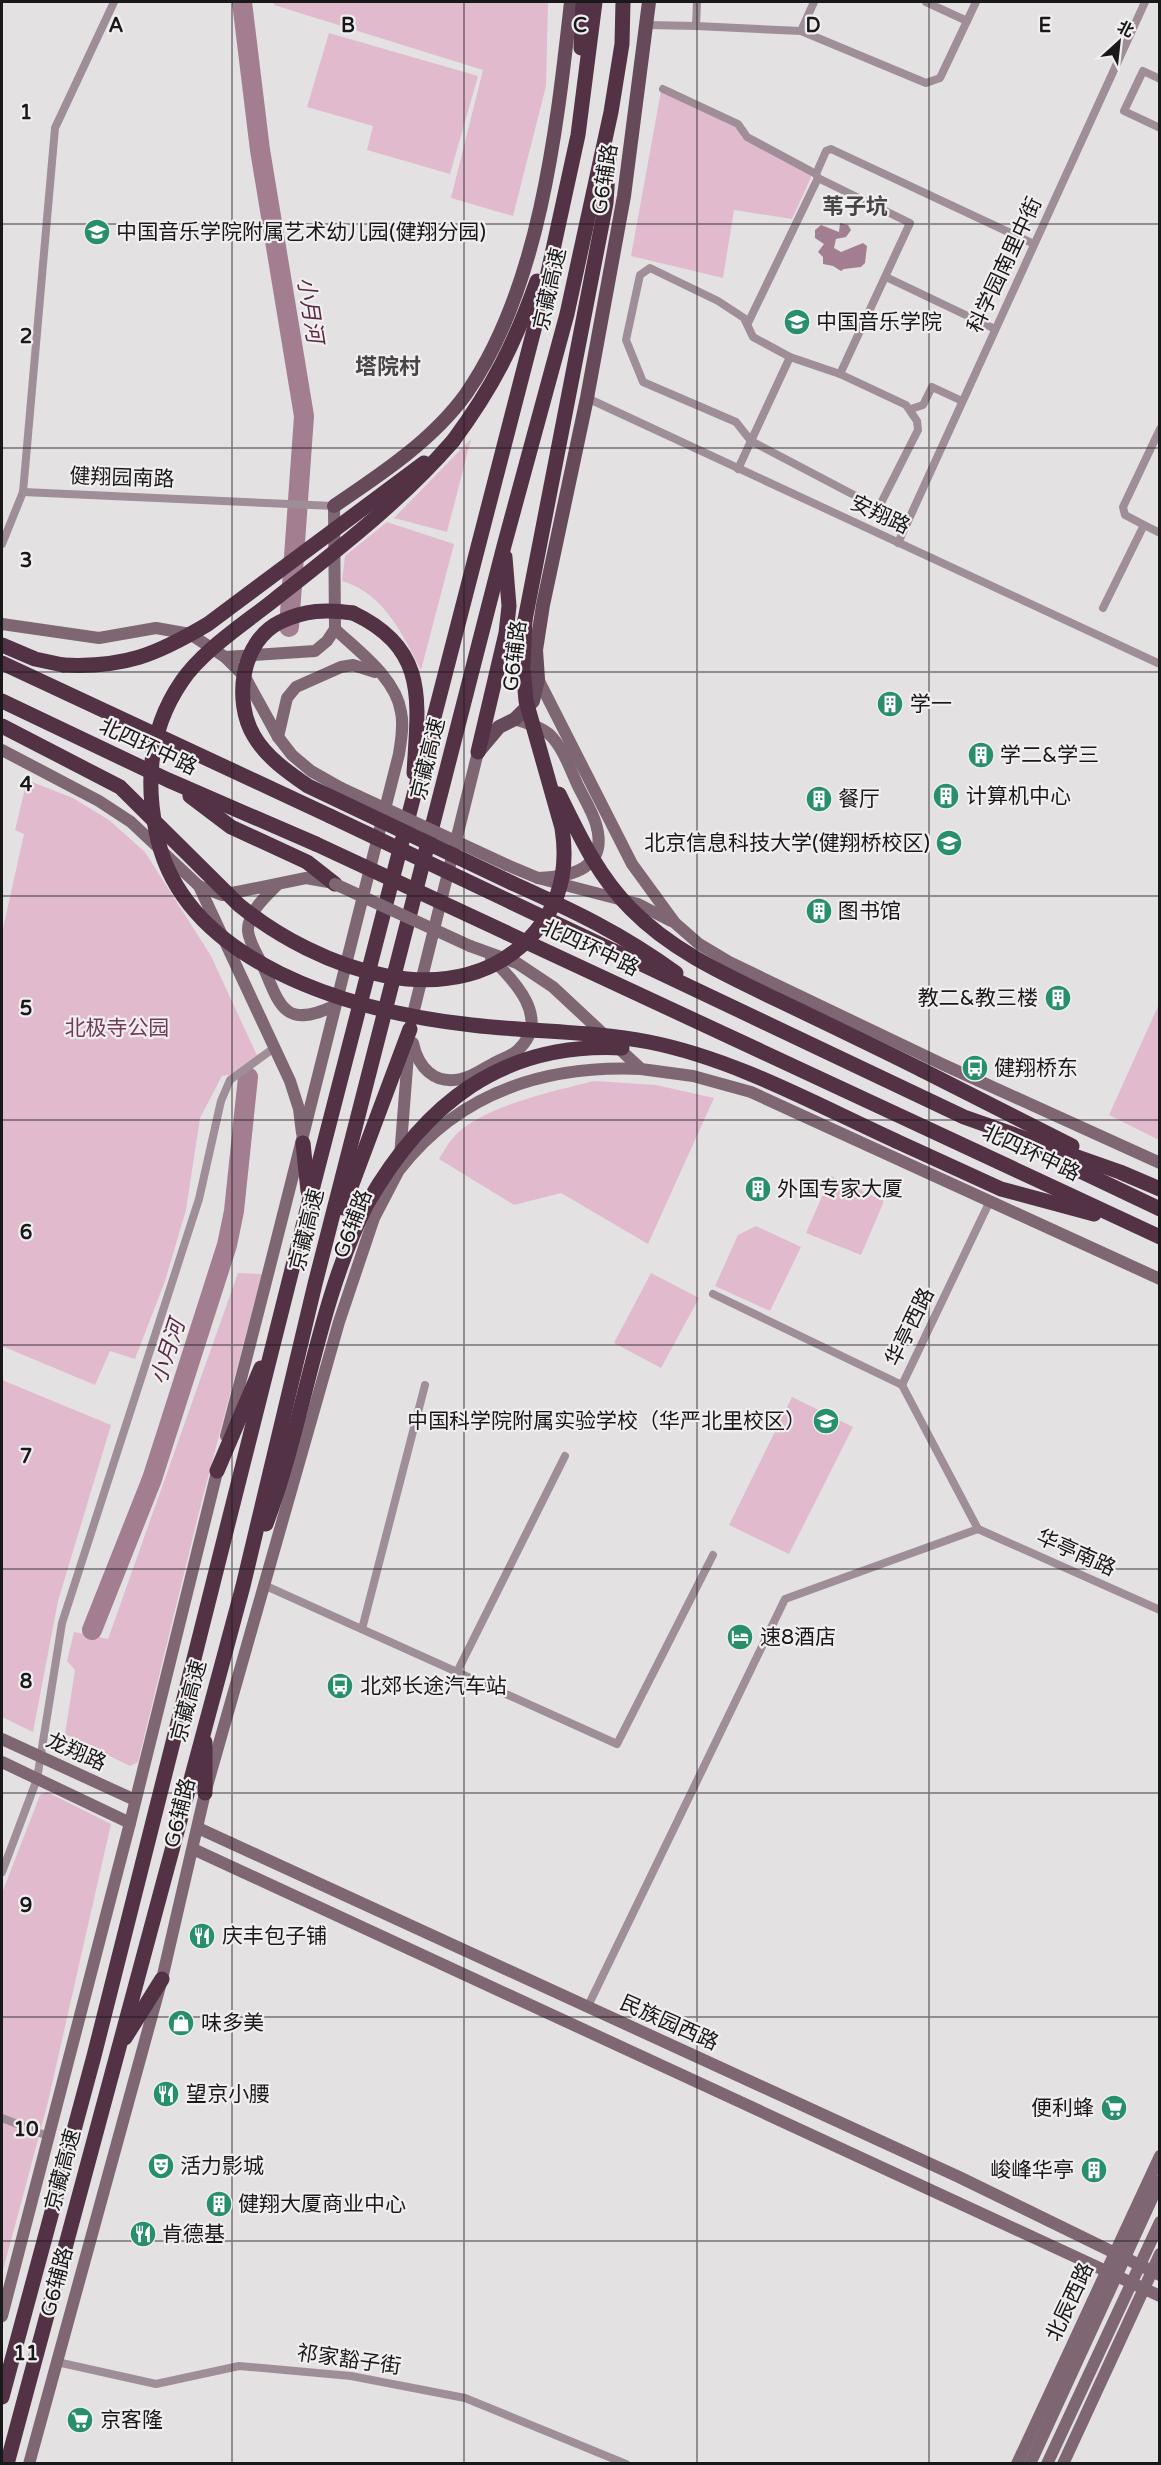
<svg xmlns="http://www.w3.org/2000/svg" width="1161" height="2465" font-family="'Varela Round','Noto Sans SC',sans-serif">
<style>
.green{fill:#e1bace}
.water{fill:#a37e91}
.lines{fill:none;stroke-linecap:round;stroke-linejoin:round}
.river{stroke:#a37e91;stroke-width:20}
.street{stroke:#9f8e97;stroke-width:8}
.secondary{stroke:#7f6673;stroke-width:12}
.primary{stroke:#674a5a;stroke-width:14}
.highway{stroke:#523244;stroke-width:15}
.secondary-bridge{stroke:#7f6673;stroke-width:12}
.highway-bridge{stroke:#523244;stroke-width:15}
.grid{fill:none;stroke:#1a191a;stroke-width:1.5;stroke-opacity:0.55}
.labels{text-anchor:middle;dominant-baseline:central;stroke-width:4.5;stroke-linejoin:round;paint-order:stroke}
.street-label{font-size:21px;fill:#1a191a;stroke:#f1eef0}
.poi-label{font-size:21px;fill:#1a191a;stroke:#f1eef0;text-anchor:start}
.park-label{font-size:21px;fill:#713d5b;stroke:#f1eef0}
.neighbourhood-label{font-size:22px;font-weight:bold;fill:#484547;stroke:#f1eef0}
.water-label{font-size:22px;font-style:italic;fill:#5b2947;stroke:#f1eef0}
.grid-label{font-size:20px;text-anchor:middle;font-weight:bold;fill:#1a191a;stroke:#f1eef0;stroke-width:4.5;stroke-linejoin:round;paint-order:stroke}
</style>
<rect width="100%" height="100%" fill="#e4e1e3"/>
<g class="green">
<polygon points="274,2 548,2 546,86 513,216 451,198 483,70 274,5"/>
<polygon points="329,33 478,76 450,174 367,150 373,126 307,107"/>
<polygon points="661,91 737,127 742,138 812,175 792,219 734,210 723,278 631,256"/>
<polygon points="471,439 447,532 394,518"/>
<path d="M387 522 454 544 421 670C402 634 385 594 342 581L345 556Z"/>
<polygon points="27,780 73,798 109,820 145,852 211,956 260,1062 241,1073 222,1076 200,1118 186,1210 165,1281 135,1359 110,1351 95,1385 2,1346 2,933 24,834 15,830"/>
<polygon points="1159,1004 1159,1140 1109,1115"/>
<path d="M594 1081 656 1085 714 1098 648 1244 561 1193 514 1205 439 1159C443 1152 447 1145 452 1139 478 1107 555 1091 594 1081Z"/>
<polygon points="831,1176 884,1201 861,1255 806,1233"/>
<polygon points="756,1226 801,1247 770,1311 715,1286 738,1235"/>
<polygon points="238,1273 262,1274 202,1500 138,1762 130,1766 65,1734 75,1670 67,1661 74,1632 108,1639"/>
<polygon points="651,1273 699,1298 661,1368 614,1343"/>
<polygon points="2,1380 111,1425 58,1601 33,1732 2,1717"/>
<polygon points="792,1397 853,1427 789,1554 729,1525"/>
<polygon points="47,1792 111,1824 47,2106 2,2274 2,1893 40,1795"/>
</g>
<polygon class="water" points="840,223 848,225 851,230 846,237 836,239 834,248 841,252 863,243 867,246 865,263 861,267 844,269 841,271 833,266 823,264 823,257 818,252 824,244 815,238 815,230 821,225 839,232"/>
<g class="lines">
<g class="river">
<polyline points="242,2 260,150 304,416 289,627"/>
<polyline points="92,1630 152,1479 227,1245 234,1211 248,1077"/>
</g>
<g class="street">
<polyline points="926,2 967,21"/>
<polyline points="647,25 696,26 697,2"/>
<polyline points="696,26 801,31 814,2"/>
<polyline points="801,31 926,83 940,78 976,2"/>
<polyline points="1160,79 1143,71 1124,111 1160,128"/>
<polyline points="663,89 738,124 747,137 816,174 818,178 910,223 840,374"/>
<polyline points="816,174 826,151 831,149 1034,244"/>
<polygon points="650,268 718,301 744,318 753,337 790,357 840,374 906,405 917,421 918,430 880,505 873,505 751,441 736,422 643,382 626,340 640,275"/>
<polyline points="886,277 995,329"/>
<polyline points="748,323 818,178"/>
<polyline points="587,398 1160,664"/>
<polyline points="911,409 923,405 932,387 962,401"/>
<polyline points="738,469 790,357"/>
<polyline points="23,492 334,506"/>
<polyline points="1144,525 1160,533"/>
<polyline points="898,543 1145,2"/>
<polyline points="2,544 23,492 55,128 114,2"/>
<polyline points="1103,608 1144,525 1125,515 1123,507 1160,429"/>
<polyline points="713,1294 902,1385"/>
<polyline points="902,1385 989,1203"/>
<polyline points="902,1385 978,1529"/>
<polyline points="978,1529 1160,1610"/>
<polyline points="266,1586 617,1744 713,1555"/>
<polyline points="362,1629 425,1385"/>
<polyline points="457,1672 565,1456"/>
<polyline points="2,1872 37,1779 62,1623 199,1199 221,1101 230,1080 274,1048"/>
<polyline points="587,2008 785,1599 978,1529"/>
<polyline points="2,2118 50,2137"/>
<polyline points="57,2362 156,2384 239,2366 351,2376 465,2398 626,2464"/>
</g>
<g class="secondary">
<polyline points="2,624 99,638 156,628 190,634 225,657 245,677 278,737 292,755 311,771 341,788"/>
<polyline points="225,657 315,651 327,641 335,629"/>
<polyline points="538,679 632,864 675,923 699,944 729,962 944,1065 1160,1163"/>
<path d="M515 719C526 723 540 726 549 734 563 747 570 769 578 786 584 798 592 811 596 824 609 868 572 877 538 878"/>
<polyline points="278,737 287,698 296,687 341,667 353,665 375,672"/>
<polyline points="2,750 99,801 131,822 199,886 222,895 306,878 334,883"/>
<polyline points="507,865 538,878 638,904 671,921"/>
<path d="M277 885C266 896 247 913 248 931 249 942 258 956 263 966 280 1007 285 1029 334 1006"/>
<polyline points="199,886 290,1081 299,1109 302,1133"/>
<polyline points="470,946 517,963 553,987 641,1069 693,1076 751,1092 1160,1279"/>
<polyline points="411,1022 478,752"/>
<path d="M413 1043C418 1067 434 1085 461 1079 472 1077 484 1068 494 1063 501 1059 512 1056 518 1050 552 1019 514 980 491 958"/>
<path d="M400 1169C460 1092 545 1065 641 1069"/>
<path d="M226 1436C286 1209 341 981 399 754 401 740 404 726 401 712 396 678 358 651 335 629L334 506"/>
<polyline points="2,1739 135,1800"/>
<polyline points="2,1762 130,1823"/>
<polyline points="198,1828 959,2177 1160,2275"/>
<polyline points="193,1849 1160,2296"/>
<polyline points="2,2316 130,1823 219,1464"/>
<polyline points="29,2464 162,1979 205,1793 339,1322 374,1218 399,1170 409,1042"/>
<polyline points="1017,2464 1160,2156"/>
<polyline points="1030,2464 1160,2181"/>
<polyline points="1047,2464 1160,2222"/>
<polyline points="1063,2464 1160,2254"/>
</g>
<g class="primary">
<path d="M334 506C380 475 433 440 466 394 540 288 557 127 571 2"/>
<polyline points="478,752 499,727 515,719 533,701 538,679 536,650 543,605 587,398 624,196 649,2"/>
</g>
<g class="highway">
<polyline points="581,48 583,2"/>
<path d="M453 441C493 387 514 345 537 281"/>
<path d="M353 613C429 649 418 701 414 773"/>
<polyline points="525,620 606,203 609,156"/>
<polyline points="2,645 35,659 63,665"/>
<polyline points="2,663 330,816"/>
<polyline points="2,701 168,780 316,844"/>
<polyline points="478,752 506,633 509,606 505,557"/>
<polyline points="190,796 231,827 307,862 335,884"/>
<path d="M512 883C574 911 621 933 676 973"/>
<polyline points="511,902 964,1117 1120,1172 1160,1189"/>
<polyline points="507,933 1160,1237"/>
<polyline points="922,1070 1072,1146"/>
<polyline points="896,1141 1001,1189 1094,1214"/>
<polyline points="303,1143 308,1191"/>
<polyline points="1038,1151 1160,1209"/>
<polyline points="343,1208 410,1029"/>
<polyline points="217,1471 261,1368"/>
<path d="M266 1524C305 1420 317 1304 367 1204"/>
<polyline points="205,1742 205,1793"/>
<polyline points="125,2038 162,1979"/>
<polyline points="2,2397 94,2056 309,1202 544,291 578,135 595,2"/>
<polyline points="7,2464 243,1586 315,1284 504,546 567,314 611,112 622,44 623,2"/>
</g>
<g class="secondary-bridge">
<polyline points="341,788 507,865"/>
<polyline points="335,884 470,946"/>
</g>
<g class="highway-bridge">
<path d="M453 441C400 502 337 550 274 600 245 623 202 651 182 681 151 726 145 778 156 831 181 965 356 1012 472 1025 531 1032 591 1031 649 1042 735 1059 817 1105 896 1141"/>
<path d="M353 613C326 609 305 610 280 622 241 641 233 701 254 736 266 757 289 773 308 786L512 883"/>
<path d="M63 665C124 668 156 655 208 624L424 463"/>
<path d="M2 726 120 787 239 905C316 968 458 1023 536 931 561 902 568 866 562 828L526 701 523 666 525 620"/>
<path d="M559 794C579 835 598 876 631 909 672 951 726 975 778 1000 826 1023 874 1046 922 1070"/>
<polyline points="330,816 511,902"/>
<polyline points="316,844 507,933"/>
<path d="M367 1204C425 1103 502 1042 622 1048"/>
</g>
</g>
<path class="grid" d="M232 2V2464M464 2V2464M697 2V2464M929 2V2464M2 224H1160M2 448H1160M2 672H1160M2 896H1160M2 1120H1160M2 1345H1160M2 1569H1160M2 1793H1160M2 2017H1160M2 2241H1160"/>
<defs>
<symbol id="school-disc" viewBox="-11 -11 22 22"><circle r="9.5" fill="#288f6b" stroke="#f1eef0"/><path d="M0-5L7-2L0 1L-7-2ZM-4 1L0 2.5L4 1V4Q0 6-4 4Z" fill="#fff"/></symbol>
<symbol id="university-disc" viewBox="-11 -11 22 22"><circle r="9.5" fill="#288f6b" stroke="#f1eef0"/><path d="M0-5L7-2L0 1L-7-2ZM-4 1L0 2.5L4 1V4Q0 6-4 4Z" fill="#fff"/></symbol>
<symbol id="building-disc" viewBox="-11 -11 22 22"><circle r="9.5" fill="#288f6b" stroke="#f1eef0"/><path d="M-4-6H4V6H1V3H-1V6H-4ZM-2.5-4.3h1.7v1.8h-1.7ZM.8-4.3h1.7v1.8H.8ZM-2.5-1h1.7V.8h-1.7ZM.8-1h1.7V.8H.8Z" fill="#fff"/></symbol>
<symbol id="bus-disc" viewBox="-11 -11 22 22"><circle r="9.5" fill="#288f6b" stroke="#f1eef0"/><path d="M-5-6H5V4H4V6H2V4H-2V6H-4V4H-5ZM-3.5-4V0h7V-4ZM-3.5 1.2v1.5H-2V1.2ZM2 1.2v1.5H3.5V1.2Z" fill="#fff"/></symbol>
<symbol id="hotel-disc" viewBox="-11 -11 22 22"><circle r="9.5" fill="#288f6b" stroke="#f1eef0"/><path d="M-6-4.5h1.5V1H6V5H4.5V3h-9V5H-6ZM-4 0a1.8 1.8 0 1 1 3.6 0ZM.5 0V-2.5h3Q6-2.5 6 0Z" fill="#fff"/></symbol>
<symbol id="restaurant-disc" viewBox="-11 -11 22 22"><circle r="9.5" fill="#288f6b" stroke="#f1eef0"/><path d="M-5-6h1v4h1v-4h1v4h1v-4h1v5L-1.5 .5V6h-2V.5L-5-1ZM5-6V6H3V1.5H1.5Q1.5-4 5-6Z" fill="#fff"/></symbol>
<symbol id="shop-disc" viewBox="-11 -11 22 22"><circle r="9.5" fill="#288f6b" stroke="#f1eef0"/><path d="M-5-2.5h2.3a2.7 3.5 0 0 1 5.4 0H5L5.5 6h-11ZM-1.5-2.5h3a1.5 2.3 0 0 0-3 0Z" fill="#fff"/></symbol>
<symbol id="supermarket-disc" viewBox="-11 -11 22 22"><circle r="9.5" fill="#288f6b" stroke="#f1eef0"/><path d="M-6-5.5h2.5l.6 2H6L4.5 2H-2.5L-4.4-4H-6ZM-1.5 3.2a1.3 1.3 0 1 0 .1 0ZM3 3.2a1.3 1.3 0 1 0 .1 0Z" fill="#fff"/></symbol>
<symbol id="theatre-disc" viewBox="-11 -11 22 22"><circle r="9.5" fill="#288f6b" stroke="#f1eef0"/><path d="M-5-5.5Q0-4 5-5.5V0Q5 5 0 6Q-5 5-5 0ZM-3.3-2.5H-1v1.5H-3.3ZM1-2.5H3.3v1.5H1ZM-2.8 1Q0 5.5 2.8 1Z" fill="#fff"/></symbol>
</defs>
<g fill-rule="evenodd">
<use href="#school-disc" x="82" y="217" width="30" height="30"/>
<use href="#university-disc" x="782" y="307" width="30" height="30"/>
<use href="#building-disc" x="875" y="689" width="30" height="30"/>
<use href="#building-disc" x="966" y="740" width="30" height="30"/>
<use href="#building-disc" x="931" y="781" width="30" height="30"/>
<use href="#building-disc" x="804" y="784" width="30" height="30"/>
<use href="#university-disc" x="934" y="828" width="30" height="30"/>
<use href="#building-disc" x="804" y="896" width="30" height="30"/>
<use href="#building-disc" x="1043" y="983" width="30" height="30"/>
<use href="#bus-disc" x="960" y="1053" width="30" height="30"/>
<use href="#building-disc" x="743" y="1174" width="30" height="30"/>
<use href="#school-disc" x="811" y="1406" width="30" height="30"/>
<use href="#hotel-disc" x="725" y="1622" width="30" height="30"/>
<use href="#bus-disc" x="325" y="1671" width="30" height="30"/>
<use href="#restaurant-disc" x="187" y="1921" width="30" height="30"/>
<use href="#shop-disc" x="166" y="2008" width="30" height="30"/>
<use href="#restaurant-disc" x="151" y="2079" width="30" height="30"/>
<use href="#supermarket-disc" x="1099" y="2093" width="30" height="30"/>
<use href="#theatre-disc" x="146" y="2151" width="30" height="30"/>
<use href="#building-disc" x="1079" y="2155" width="30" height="30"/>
<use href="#building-disc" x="204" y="2189" width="30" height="30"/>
<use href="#restaurant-disc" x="128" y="2219" width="30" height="30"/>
<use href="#supermarket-disc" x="65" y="2405" width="30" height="30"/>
</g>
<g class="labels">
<g class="street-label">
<text transform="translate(605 179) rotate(-81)">G6辅路</text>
<text transform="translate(1005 265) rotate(-65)">科学园南里中街</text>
<text transform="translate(550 289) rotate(-77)">京藏高速</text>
<text transform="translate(122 478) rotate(2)">健翔园南路</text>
<text transform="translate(880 515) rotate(25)">安翔路</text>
<text transform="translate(515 656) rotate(-83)">G6辅路</text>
<text transform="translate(148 747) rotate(25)">北四环中路</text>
<text transform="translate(428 759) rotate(-76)">京藏高速</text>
<text transform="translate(590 948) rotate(25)">北四环中路</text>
<text transform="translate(1031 1153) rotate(25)">北四环中路</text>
<text transform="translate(353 1224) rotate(-69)">G6辅路</text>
<text transform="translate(307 1230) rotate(-76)">京藏高速</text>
<text transform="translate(910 1327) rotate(-64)">华亭西路</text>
<text transform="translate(1076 1553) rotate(24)">华亭南路</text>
<text transform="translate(189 1701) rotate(-75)">京藏高速</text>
<text transform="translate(76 1752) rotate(24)">龙翔路</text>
<text transform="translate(180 1813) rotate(-76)">G6辅路</text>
<text transform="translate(669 2023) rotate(24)">民族园西路</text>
<text transform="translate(63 2170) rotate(-75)">京藏高速</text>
<text transform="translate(57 2282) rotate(-75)">G6辅路</text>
<text transform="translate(1070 2302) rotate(-65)">北辰西路</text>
<text transform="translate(349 2360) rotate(8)">祁家豁子街</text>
</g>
<g class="poi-label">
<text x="116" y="232">中国音乐学院附属艺术幼儿园(健翔分园)</text>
<text x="816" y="322">中国音乐学院</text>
<text x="910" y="704">学一</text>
<text x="1000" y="755">学二&amp;学三</text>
<text x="966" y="796">计算机中心</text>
<text x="838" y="799">餐厅</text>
<text x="930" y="843" text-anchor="end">北京信息科技大学(健翔桥校区)</text>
<text x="838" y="911">图书馆</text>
<text x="1038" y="998" text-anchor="end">教二&amp;教三楼</text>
<text x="994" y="1068">健翔桥东</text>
<text x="777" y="1189">外国专家大厦</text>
<text x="806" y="1421" text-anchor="end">中国科学院附属实验学校（华严北里校区）</text>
<text x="760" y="1637">速8酒店</text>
<text x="360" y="1686">北郊长途汽车站</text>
<text x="222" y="1936">庆丰包子铺</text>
<text x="201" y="2023">味多美</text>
<text x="186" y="2094">望京小腰</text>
<text x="1094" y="2108" text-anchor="end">便利蜂</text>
<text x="180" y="2166">活力影城</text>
<text x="1074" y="2170" text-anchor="end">峻峰华亭</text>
<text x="238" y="2204">健翔大厦商业中心</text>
<text x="162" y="2234">肯德基</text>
<text x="100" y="2420">京客隆</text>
</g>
<g class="park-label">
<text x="117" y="1028">北极寺公园</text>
</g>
<g class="neighbourhood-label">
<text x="855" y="207">苇子坑</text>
<text x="388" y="367">塔院村</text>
</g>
<g class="water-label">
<text transform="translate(310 310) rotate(81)">小月河</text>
<text transform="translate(168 1352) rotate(-72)">小月河</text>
</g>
</g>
<g class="grid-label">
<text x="116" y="32">A</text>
<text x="348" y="32">B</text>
<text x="580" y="32">C</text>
<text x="813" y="32">D</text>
<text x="1045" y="32">E</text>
<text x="26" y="119">1</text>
<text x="26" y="343">2</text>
<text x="26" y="567">3</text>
<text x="26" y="791">4</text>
<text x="26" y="1015">5</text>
<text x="26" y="1239">6</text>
<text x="26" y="1463">7</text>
<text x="26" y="1688">8</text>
<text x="26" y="1912">9</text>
<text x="26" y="2136">10</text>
<text x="26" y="2360">11</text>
</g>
<rect width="1161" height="2465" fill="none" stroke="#1a191a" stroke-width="6"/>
<g transform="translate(1119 42) rotate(27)" stroke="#f1eef0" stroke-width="4.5" paint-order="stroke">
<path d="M0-4.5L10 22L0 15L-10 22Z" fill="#1a191a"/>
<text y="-9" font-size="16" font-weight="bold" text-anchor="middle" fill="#1a191a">北</text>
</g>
</svg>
